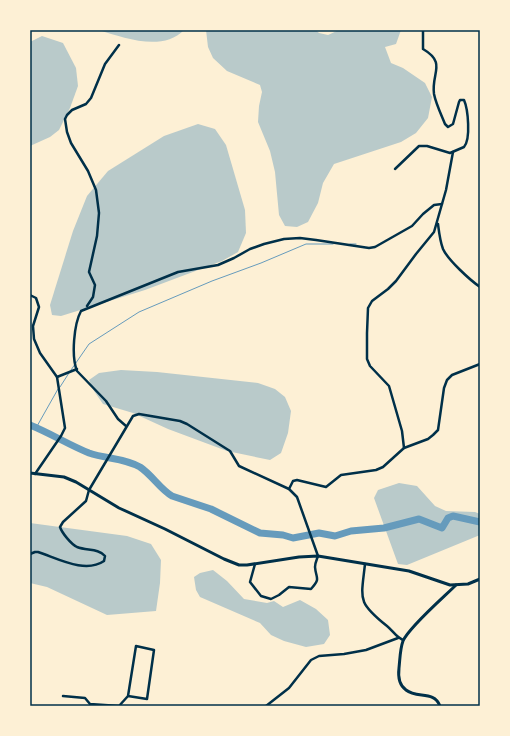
<svg xmlns="http://www.w3.org/2000/svg" width="510" height="736" font-family="Figtree,sans-serif">
<style>
.green{fill:#b9caca}
.lines{fill:none;stroke-linecap:round;stroke-linejoin:round}
.stream{stroke:#669bbc;stroke-width:1}
.river{stroke:#669bbc;stroke-width:7}
.minor{stroke:#003049;stroke-width:2.5}
.tertiary{stroke:#003049;stroke-width:3}
.neatline{fill:none;stroke:#003049;stroke-width:1.5}
</style>
<rect width="100%" height="100%" fill="#fdf0d5"/>
<g class="green">
<path d="M99 30H184C163 52 124 38 99 30Z"/>
<polygon points="206,30 316,30 319,33 328,35 339,30 401,30 396,44 385,47 391,63 403,68 425,83 432,97 428,118 416,133 401,142 334,164 323,183 318,203 308,222 297,227 285,226 279,215 275,172 270,151 258,122 259,106 262,92 260,85 227,71 213,58 208,47"/>
<polygon points="42,36 63,43 76,68 78,86 70,108 59,130 50,137 30,146 30,42"/>
<polygon points="198,124 215,129 226,145 245,210 246,233 238,252 222,261 145,290 61,316 52,315 50,305 73,231 87,196 108,171 164,136"/>
<polygon points="121,370 157,372 258,383 275,389 285,397 291,411 288,433 281,453 270,460 227,451 168,429 133,413 103,404 94,391 89,380 99,373"/>
<polygon points="399,483 417,486 435,506 446,511 475,512 480,514 480,535 407,565 398,564 374,498 378,490"/>
<polygon points="30,523 127,536 151,544 161,560 160,583 156,611 107,615 47,587 30,583"/>
<polygon points="213,570 227,581 244,599 267,603 274,601 283,607 300,600 316,609 328,620 330,635 324,644 306,647 284,641 271,635 260,623 200,597 196,590 194,577 200,573"/>
</g>
<g class="lines">
<g class="stream">
<polyline points="350,244 356,244"/>
<polyline points="71,370 89,344 139,312 212,281 261,263 306,244 333,244"/>
<polyline points="60,387 69,373"/>
<polyline points="36,428 58,389"/>
</g>
<path class="river" d="M30 425C50 433 69 445 89 453 106 459 124 458 140 467 152 475 160 489 172 496L211 509 260 533 283 535 293 538 319 533 335 536 351 531 384 528 419 519 442 528 448 518 453 516 480 522"/>
<g class="minor">
<path d="M395 169 419 146H427L450 153 464 147C471 139 468 109 464 100H460L459 102 453 124 448 127 445 124C441 114 436 104 434 94 431 73 447 63 423 49V30"/>
<path d="M438 224C439 232 440 241 443 249 448 260 470 280 480 287"/>
<polyline points="30,295 36,298 39,307 33,326 34,339 40,353 57,377 65,428 61,436 35,474"/>
<polyline points="87,306 93,297 95,285 89,272 97,236 99,213 96,190 88,171 71,143 67,132 65,119 67,115 72,110 86,104 91,98 105,64 119,45"/>
<polyline points="57,377 77,369"/>
<path d="M126 426 118 419 106 401 77 371C71 356 74 324 81 311L178 272 218 265 234 258 250 249 264 244 284 239 300 238 316 240 369 248 375 247 412 226 423 214 434 205 442 204"/>
<polyline points="404,448 402,431 389,386 370,366 367,359 367,333 368,308 372,301 388,289 396,281 416,254 434,232 446,190 453,152"/>
<polyline points="289,489 293,481 297,480 326,487 341,475 376,470 383,467 404,448 428,439 433,435 438,430 444,388 447,380 452,375 480,364"/>
<path d="M30 554 35 552H38C57 558 85 574 104 561L105 556C98 548 87 551 77 547 71 544 62 533 60 527L63 522 86 501 89 490 133 416 139 414 180 421 187 424 230 451 239 466 289 489 297 497 318 556C317 559 315 563 315 567 316 579 321 578 311 589L289 587 279 595 271 599 261 596 250 582 255 564"/>
<path d="M365 564C361 600 357 602 387 626 393 631 396 637 403 640"/>
<polyline points="63,696 85,698 90,704 119,706 128,696 136,646 154,650 147,699 128,696"/>
<polyline points="266,706 289,688 311,660 319,656 344,654 366,650 398,638"/>
</g>
<g class="tertiary">
<polyline points="30,473 64,477 76,482 119,508 165,529 224,559 239,565 247,565 299,557 318,556 409,571 450,585 468,584 480,579"/>
<path d="M440 706C434 690 417 699 406 690 399 685 398 676 399 668 400 659 400 649 403 641 409 627 444 597 456 585"/>
</g>
</g>
<rect width="510" height="736" fill="none" stroke="#fdf0d5" stroke-width="62"/>
<rect x="31" y="31" width="448" height="674" class="neatline"/>
</svg>
